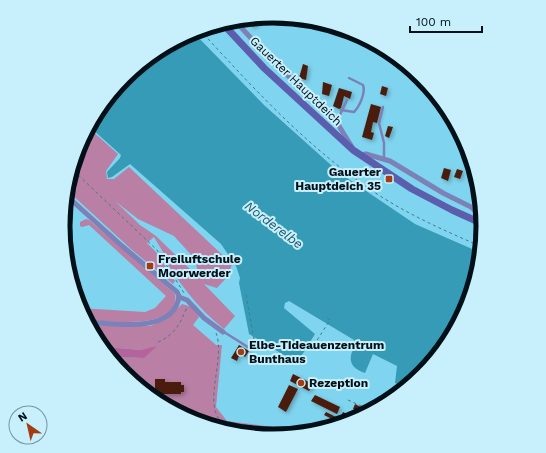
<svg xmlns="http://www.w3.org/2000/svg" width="546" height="453" font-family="'Work Sans',sans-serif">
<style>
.green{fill:#b97fa5;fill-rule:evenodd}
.forest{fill:#b4649b}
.water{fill:#369bb7}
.building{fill:#4a1d0c;filter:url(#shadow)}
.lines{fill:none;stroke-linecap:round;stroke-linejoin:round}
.path{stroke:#457a8c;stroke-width:1;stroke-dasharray:3 3;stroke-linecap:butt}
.lane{stroke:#7c81b8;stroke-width:2.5}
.street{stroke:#7c81b8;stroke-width:5}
.secondary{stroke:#5b5dad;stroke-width:7}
.poi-dot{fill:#a23c12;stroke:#c7effc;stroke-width:1.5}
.labels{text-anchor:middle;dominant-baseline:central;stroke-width:4;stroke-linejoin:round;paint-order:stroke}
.street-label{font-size:12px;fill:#001018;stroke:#c7effc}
.poi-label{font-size:12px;font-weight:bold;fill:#001018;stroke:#c7effc;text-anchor:start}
.water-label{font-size:13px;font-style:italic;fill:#1d5463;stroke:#c7effc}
.rim{fill:none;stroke:#001018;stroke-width:5}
</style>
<defs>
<filter id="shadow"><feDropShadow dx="2" dy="2" stdDeviation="2" flood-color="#0004"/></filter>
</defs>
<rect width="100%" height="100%" fill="#7fd4ef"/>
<g class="green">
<path d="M90 129 118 154 106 171 107 179H114L129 167 232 264 228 276 217 288 204 284 235 316 224 329C196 307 177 280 159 251L162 254 163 252 154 237 147 243 156 252 175 281 173 284 131 249 69 192 75 164 78 166 75 163 79 146ZM115 201 138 219 174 236 195 259 199 278 156 236 140 225Z"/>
<path d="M86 219 89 220 175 294C182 331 107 321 87 320L79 308 145 312 155 308 166 296 89 225 82 227 80 226V222Z"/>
<polygon points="182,304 192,307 199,317 193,325 216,345 222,345 216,407 227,421 299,430 298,432 273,437 192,421 124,375 112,357 144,358 142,350 105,347 90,325 150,326 167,319"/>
</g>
<polygon class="forest" points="157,346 144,358 112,357 105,347 142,350"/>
<path class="water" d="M193 32 264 105 341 174 415 224 479 252 467 307 422 376 404 387 395 383 397 366 373 354 365 373C350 368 347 359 355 346L354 340 289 301 285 303 284 308 315 334 297 363 249 334 239 283 240 278 236 266 221 244 130 164 112 177 108 178 107 172 120 158 121 155 91 128 124 77Z"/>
<g class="building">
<polygon points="257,19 259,22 253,27 248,21"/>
<polygon points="303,64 308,66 306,80 299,78"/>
<polygon points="323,82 332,85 329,96 322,94"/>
<polygon points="382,86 388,88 386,96 380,94"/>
<polygon points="339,88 352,92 350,99 344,96 341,108 339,109 333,106"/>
<polygon points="371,104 381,107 377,123 373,122 371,132 374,133 372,140 362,137"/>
<polygon points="388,126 393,127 389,138 385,136"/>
<polygon points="444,168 451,170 448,181 441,178"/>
<polygon points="457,169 463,171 460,179 454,177"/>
<polygon points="470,171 473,171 474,182 468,180"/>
<polygon points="239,345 249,351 245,357 240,353 237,361 231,358"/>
<polygon points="293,374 313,384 309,391 290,381"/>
<polygon points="155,379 165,379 165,382 181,382 181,385 184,385 184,392 181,392 181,394 155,394"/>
<polygon points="289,385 298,389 286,412 278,407"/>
<polygon points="315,395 340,407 337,414 311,401"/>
<polygon points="355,404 368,411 364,414 353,409"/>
<polygon points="326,412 336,417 334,420 324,415"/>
<polygon points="343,412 349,415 346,423 336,425"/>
<polygon points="185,416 207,417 207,424 192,421"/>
</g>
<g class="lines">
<g class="path">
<path d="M200 30C253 88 308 148 374 192 407 214 443 230 480 246"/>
<polyline points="74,171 157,250 184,293"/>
<polyline points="246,295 256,350"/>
<path d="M216 333C226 358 202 405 222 422L298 432"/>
<path d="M158 342C175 335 181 322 187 307"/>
<polyline points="314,345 330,320 326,317"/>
<polyline points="348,400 370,410"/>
</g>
<g class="lane">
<polyline points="383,107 379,123 384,143 384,158"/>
<path d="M341 110 354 112C359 107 366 93 363 85L349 78"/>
<polyline points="337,121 347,100"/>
<polyline points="474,209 478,197"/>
<polyline points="224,332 251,349"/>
</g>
<g class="street">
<polyline points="237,23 274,63 334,118 352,147"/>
<polyline points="361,155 366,154 390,161 443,193 471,207 482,217"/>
<path d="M68 197 122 246 177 292 179 296C175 334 114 324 89 322"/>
<polyline points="179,297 187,300 204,318 223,332"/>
</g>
<polyline class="secondary" points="225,26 264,68 353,150 412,189 452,210 483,224"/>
</g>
<g class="poi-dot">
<rect x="385" y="175" width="8" height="8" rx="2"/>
<rect x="146" y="262" width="8" height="8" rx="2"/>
<circle cx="241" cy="352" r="4"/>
<circle cx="301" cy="383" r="4"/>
</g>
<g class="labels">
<g class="street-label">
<text transform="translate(296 81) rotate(44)">Gauerter Hauptdeich</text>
</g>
<g class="poi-label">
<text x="381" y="172" text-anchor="end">Gauerter<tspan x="381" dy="14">Hauptdeich 35</tspan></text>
<text x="158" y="259">Freiluftschule<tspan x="158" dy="14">Moorwerder</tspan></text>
<text x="249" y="345">Elbe-Tideauenzentrum<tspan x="249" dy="14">Bunthaus</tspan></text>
<text x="309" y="383">Rezeption</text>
</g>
<g class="water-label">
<text transform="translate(274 225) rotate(37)">Norderelbe</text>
</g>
</g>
<path d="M0 0H546V453H0ZM70 226a203 203 0 1 1 406 0a203 203 0 1 1-406 0Z" fill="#c7effc" fill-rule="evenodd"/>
<path class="rim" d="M70 226a203 203 0 1 1 406 0a203 203 0 1 1-406 0Z"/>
<g transform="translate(28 425) rotate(326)"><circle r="19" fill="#c7effc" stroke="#7796a1"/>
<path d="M0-3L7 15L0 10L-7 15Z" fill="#a23c12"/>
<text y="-6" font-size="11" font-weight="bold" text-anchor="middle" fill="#001018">N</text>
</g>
<path d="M410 26v6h72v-6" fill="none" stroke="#001018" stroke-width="2"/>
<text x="416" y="26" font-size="12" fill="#001018" stroke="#c7effc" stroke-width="3" paint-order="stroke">100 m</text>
</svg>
